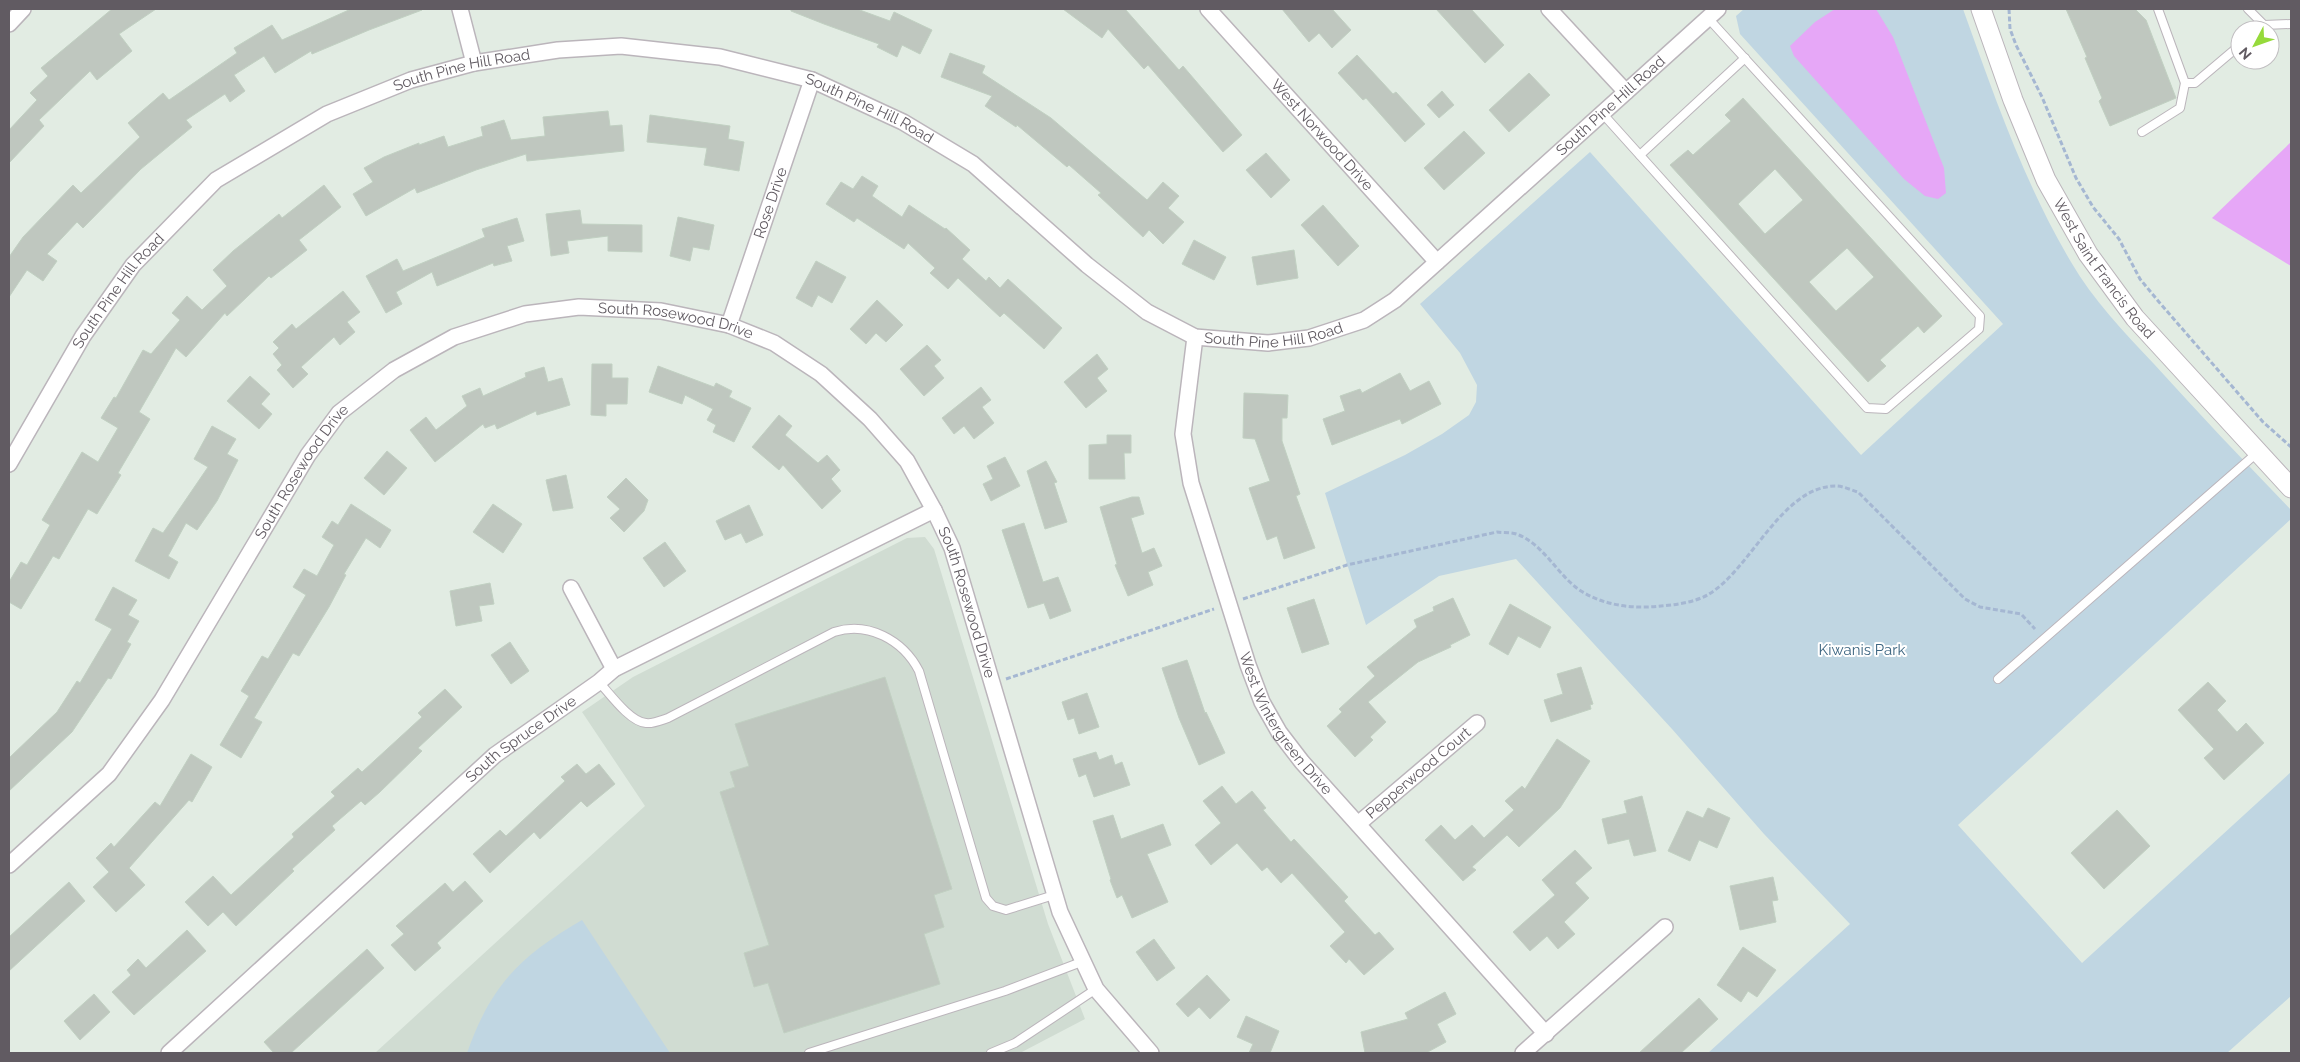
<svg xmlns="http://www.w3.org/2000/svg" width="2300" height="1062" font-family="Raleway,sans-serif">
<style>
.education{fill:#d0dcd2}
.green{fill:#c0d6e2}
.water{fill:#e6a7f7}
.building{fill:#bfc7bf;stroke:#c1d0c2;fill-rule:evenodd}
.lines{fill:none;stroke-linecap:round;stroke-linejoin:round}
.service-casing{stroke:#bbb5bb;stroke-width:10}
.minor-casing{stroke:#bbb5bb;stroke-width:18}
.tertiary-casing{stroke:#bbb5bb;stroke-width:21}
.path{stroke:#a5b7d2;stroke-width:3;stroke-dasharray:5 2.5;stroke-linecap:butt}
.service{stroke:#fff;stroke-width:8}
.minor{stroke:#fff;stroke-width:15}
.tertiary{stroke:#fff;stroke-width:19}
.labels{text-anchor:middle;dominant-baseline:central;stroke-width:4;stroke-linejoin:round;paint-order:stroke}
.street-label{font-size:15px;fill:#615b62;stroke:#fff}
.park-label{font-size:15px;fill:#3c6580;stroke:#fff}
</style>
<rect width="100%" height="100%" fill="#e2ece3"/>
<polygon class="education" points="925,537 934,549 1048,924 1085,1019 1020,1053 375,1053 645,806 582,712 633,677 907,538"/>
<g class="green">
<path d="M1744 9H1963C1994 95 2024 183 2071 262 2093 300 2124 332 2154 364 2199 414 2245 462 2291 510V519L1958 825 2082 963 2291 772V996L2227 1053H1708L1850 924 1764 834 1672 729 1516 559 1439 576 1366 625 1325 493 1405 455 1442 434 1469 415 1476 402 1477 385 1460 353 1420 304 1590 152 1861 455 2003 324 1740 34 1736 16Z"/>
<path d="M582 920 670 1053H467C491 985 520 956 582 920Z"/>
</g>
<g class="water">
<polygon points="1835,9 1876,9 1893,37 1944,168 1946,193 1938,199 1925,196 1904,179 1794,56 1790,46 1815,22"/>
<polygon points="2291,142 2291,266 2212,218"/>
</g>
<g class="building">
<polygon points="112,9 156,9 119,34 132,51 97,80 90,71 39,120 44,126 9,163 9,130 37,100 30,93 48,76 41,68"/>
<polygon points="351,9 422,10 369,30 312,54 311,51 275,73 264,56 234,75 245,91 230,102 225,94 186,120 192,127 141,169 83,228 77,222 47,254 57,261 43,281 27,270 9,297 9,257 23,237 73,185 81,193 140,137 128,123 163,93 169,100 237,53 234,48 272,25 282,40"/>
<polygon points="791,9 857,9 890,21 894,12 932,30 920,54 902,45 897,57 877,47 879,44 824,24 791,11"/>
<polygon points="1063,9 1125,9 1179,70 1183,66 1242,135 1223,152 1148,65 1144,69 1108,29 1102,38"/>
<polygon points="1282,9 1332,9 1351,30 1332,48 1319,33 1309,42"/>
<polygon points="1436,9 1471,9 1504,45 1485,63"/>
<polygon points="2066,9 2135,9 2146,20 2176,98 2110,126 2099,101 2102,98 2085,58 2087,57"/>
<polygon points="950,53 985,66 982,73 1051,118 1147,200 1163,182 1179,196 1168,208 1184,222 1163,244 1149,230 1143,237 1098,195 1101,193 1069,165 1067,167 1017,125 1016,127 985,106 992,96 941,77"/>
<polygon points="1357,55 1393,94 1396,92 1425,124 1405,142 1366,98 1363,100 1338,73"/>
<polygon points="1529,73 1550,95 1509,132 1489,110"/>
<polygon points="1442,91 1454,105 1439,118 1427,105"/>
<path d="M1743 98 1942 316 1924 333 1918 326 1880 360 1886 366 1868 382 1670 165 1688 150 1693 155 1731 121 1725 115ZM1775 169 1803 200 1765 234 1738 204ZM1847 248 1874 277 1836 311 1809 282Z"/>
<polygon points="608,111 610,126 622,125 624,151 527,161 526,154 476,170 417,193 415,188 366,216 353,194 373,182 364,168 384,157 419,143 419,145 444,136 448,147 483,136 481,127 504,120 511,140 545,136 543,117"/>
<polygon points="650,115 730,126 728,139 744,142 739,171 704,165 707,148 647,142"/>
<polygon points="1464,131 1485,153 1444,190 1424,168"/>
<polygon points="1266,153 1290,180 1271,198 1246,170"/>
<polygon points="862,176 878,186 872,196 902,217 909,205 945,229 946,228 970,250 962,259 986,281 989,277 1000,288 1008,279 1062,328 1044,349 1004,313 1000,317 958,278 948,289 930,273 935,268 908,243 904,249 857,218 854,222 826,204 841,182 853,189"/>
<polygon points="324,185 341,207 299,240 307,250 271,278 269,276 227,316 225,313 186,357 176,348 139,412 150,419 118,473 121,475 97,514 88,509 59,559 53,556 21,609 9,602 9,582 21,562 27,565 50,525 42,520 82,452 98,462 118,428 101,418 114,397 116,398 143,350 151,354 180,320 172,313 187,296 202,310 227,286 213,270 233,251 279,214 282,218"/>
<polygon points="1323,205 1359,246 1338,266 1301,225"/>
<polygon points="580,210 582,224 642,225 642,252 608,251 608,236 567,241 569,253 551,256 546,214"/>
<polygon points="678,217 714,225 709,250 693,247 690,261 670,256"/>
<polygon points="517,218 524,241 507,246 512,261 494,266 493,263 437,286 432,272 396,292 402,304 386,313 366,276 397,259 403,271 485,237 482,229"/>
<polygon points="1194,240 1226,257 1214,280 1182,264"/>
<polygon points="1294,250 1298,278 1257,285 1252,257"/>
<polygon points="816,261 846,277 832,303 818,295 812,307 796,298"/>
<polygon points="343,291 360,312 347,322 355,332 340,345 334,337 301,367 308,374 293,388 277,370 282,365 273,354 279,348 273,342 292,324 296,329"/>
<polygon points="877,300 903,325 886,342 876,333 866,344 850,329"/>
<polygon points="927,345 941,360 934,366 944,378 924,396 900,369"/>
<polygon points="1097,354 1108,369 1097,378 1107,391 1086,408 1064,382"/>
<polygon points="592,364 612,364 612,378 628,378 627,404 606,404 606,416 591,415"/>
<polygon points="658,366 714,387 716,383 732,391 729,397 751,408 734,442 713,432 716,425 707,420 713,409 685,395 682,404 649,392"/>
<polygon points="544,367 548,382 562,378 570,405 537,415 536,411 497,429 495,424 485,428 483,424 435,462 410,430 426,417 436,430 467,406 462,396 480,388 483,396 526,377 525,373"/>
<polygon points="1400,373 1410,391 1429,381 1441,404 1402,424 1400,419 1332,445 1323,419 1345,411 1340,396 1360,389 1362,393"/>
<polygon points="250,376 270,394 261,404 272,414 259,429 227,401"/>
<polygon points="981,387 991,400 982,407 994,423 974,439 964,426 954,434 942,418"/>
<polygon points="1244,393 1288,395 1287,418 1282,418 1282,441 1300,494 1296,496 1315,548 1284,559 1277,536 1267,540 1249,488 1270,481 1255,439 1243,438"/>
<polygon points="779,415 792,426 785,435 818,463 827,455 840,470 831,479 841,491 822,509 783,465 779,470 752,447"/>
<polygon points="212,426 236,439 227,454 238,460 217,501 197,530 186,523 168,556 178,562 169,579 135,561 153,528 163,533 208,467 194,459"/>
<polygon points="1107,435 1131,435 1131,453 1124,453 1125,479 1089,479 1089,445 1107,444"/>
<polygon points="387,451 407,468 384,495 364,478"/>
<polygon points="1005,457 1020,486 991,501 983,484 993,479 987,466"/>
<polygon points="1046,461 1057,482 1054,483 1067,522 1045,529 1027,471"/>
<polygon points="566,475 573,508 553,511 546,480"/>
<polygon points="626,478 648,500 644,511 624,532 610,518 620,509 607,497"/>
<polygon points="1132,497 1139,497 1144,514 1131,518 1142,553 1154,548 1162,566 1148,572 1153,585 1128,596 1115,565 1117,564 1100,507"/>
<polygon points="351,504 391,530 380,548 366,538 344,574 346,575 329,607 299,656 293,653 254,718 262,722 241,758 220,745 249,696 241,691 262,656 268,659 306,595 293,587 304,569 317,576 334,545 322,537 332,521 338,525"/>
<polygon points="493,504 522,524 503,553 473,532"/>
<polygon points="749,505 763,535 746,543 741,533 725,540 716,521"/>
<polygon points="1024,523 1043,582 1058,577 1071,611 1050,619 1044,603 1028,608 1002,530"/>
<polygon points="665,542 686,571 664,587 643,558"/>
<polygon points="490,583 494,604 479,606 482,621 456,626 450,591"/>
<polygon points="113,587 137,600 128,615 139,621 127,642 131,644 111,679 108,678 72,732 9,791 9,758 57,712 77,681 80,683 112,629 95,620"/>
<polygon points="1453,598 1470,635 1450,645 1451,647 1418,662 1368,702 1386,722 1370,737 1373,740 1355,757 1327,726 1342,712 1339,709 1375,676 1367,667 1417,627 1414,620 1434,611 1433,607"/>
<polygon points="1314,599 1329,644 1302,653 1287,608"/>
<polygon points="1510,604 1551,627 1540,648 1518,636 1508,655 1489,644"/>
<polygon points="510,642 529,671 511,684 491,655"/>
<polygon points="1187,660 1205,713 1206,712 1225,753 1199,765 1179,718 1162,668"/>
<polygon points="1581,667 1593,704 1590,705 1591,709 1551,722 1544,700 1563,694 1557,674"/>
<polygon points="885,677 952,889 934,895 944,927 924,934 940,984 784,1033 768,983 754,987 744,953 769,945 720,792 735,787 730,772 749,766 735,724"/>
<polygon points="2208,682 2226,701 2217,710 2237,732 2246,723 2264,743 2224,780 2204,758 2214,749 2178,710"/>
<polygon points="445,689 462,707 418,748 422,751 380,792 365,805 361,801 332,826 335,830 292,869 294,871 236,926 223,912 208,926 185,902 213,876 231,895 294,837 292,834 335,796 331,792 358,768 362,772 422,717 418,713"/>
<polygon points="1087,693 1099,727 1079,734 1074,718 1068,720 1062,702"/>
<polygon points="1557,739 1590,761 1560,808 1519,847 1507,835 1472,867 1476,870 1463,881 1425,840 1441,825 1455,840 1472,825 1484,838 1514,810 1505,801 1522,786 1525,789"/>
<polygon points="1096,752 1099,760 1112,755 1115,765 1122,762 1130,785 1094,797 1086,774 1079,777 1073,759"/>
<polygon points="191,754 212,767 192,802 189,800 129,868 145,885 116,912 93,887 109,872 96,858 111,843 114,847 155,802 160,806"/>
<polygon points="577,764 586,774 599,764 615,784 587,807 581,801 540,839 534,832 490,873 473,854 500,830 506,836 565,781 561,777"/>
<polygon points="1222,786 1236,804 1252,791 1266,808 1263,810 1291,842 1294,839 1348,897 1344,901 1375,935 1379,932 1394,949 1364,975 1349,959 1346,963 1330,946 1345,932 1292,873 1281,883 1267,867 1262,871 1237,843 1211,865 1195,845 1221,823 1203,801"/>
<polygon points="1642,796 1656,851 1634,856 1629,839 1608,844 1602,819 1627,813 1624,801"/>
<polygon points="1708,808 1730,818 1717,848 1699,840 1690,861 1668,851 1687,811 1703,818"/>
<polygon points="2117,810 2150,846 2104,889 2071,853"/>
<polygon points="1113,815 1121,839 1163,824 1171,845 1147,854 1168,902 1132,918 1122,895 1117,898 1110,880 1111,879 1093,821"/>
<polygon points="1575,850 1592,868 1575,883 1589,898 1564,922 1575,934 1558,949 1547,936 1530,951 1513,932 1555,895 1542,880"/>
<polygon points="1773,877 1778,900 1772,901 1776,922 1740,930 1730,886"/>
<polygon points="465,881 483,901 437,943 441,948 415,971 391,945 404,934 396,926 445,883 453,892"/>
<polygon points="69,882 85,901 9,971 9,937"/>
<polygon points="187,930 206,951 134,1015 112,992 131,975 127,970 138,959 146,968"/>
<polygon points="1154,939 1175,968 1157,981 1136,952"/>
<polygon points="1743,947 1776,970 1757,997 1748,991 1741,1002 1717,985"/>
<polygon points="367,949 384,968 291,1053 274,1053 264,1042"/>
<polygon points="1207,975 1230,1000 1210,1019 1199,1007 1188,1017 1176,1004"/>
<polygon points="1445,992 1456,1014 1437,1024 1446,1042 1426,1053 1365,1053 1361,1032 1408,1019 1405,1013"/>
<polygon points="94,994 110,1012 80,1040 64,1021"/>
<polygon points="1699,998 1718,1019 1681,1053 1639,1053"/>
<polygon points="1246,1016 1279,1031 1270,1053 1249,1053 1253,1044 1237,1037"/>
</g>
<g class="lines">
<defs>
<g id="service">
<polyline points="2158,9 2185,83 2195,83 2240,45"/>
<polyline points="2248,9 2264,25"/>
<polyline points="2258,30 2264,25 2291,24"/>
<polyline points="1602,113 1867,408 1886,409 1979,329 1980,316 1708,18"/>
<polyline points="2142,132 2180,108 2185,83"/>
<polyline points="1640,155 1745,58"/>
<polyline points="1998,679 2258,452"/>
<path d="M599 682C610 694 630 722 646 723 653 724 662 720 668 718L834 632C868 621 903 640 919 671L986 898 993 906 1006 910 1054 895"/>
<polyline points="809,1053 1005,991 1084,961"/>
<polyline points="991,1053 1015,1043 1096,989"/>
</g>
<g id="minor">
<polyline points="460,9 474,63"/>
<path id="s1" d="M1208 9 1437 262"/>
<polyline points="1549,9 1626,92"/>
<polyline points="9,24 23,9"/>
<path id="s2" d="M729 325 812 80"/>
<path id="s3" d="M1195 337 1183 434 1191 483 1248 665 1262 702 1279 732 1302 762 1546 1034"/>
<path id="s4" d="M9 464 83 336 133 265 216 180 327 114 411 80 474 63 558 50 621 46 720 57 812 80 903 122 973 164 1087 265 1147 312 1195 337 1268 343 1309 338 1364 320 1395 300 1718 9"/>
<polyline points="571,588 614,669"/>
<path id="s5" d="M1358 824 1477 723"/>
<path id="s6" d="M9 865 109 774 162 700 308 455 339 413 394 370 454 337 525 314 579 307 661 311 729 325 774 343 821 374 870 419 907 461 934 510 952 548 1060 912 1096 989 1151 1053"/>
<path id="s7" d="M169 1053 495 755 599 682 614 669 934 510"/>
<polyline points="1523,1053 1665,927"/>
</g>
<g id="tertiary">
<path id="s8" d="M1981 9 2013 100 2046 180 2088 254 2135 318 2291 488"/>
</g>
</defs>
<use href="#service" class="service-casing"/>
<use href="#minor" class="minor-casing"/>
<use href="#tertiary" class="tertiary-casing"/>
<g class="path">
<polyline points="2009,9 2010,29 2016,45 2042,97 2076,178 2093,207 2119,239 2140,279 2159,302 2263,422 2291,447"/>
<path d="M1243 599 1347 565 1497 532C1504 533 1513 532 1519 535 1545 546 1558 576 1581 591 1605 606 1634 609 1661 606 1676 605 1696 602 1709 594 1751 569 1782 486 1836 486 1843 486 1851 490 1858 492L1965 599 1980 607 2021 614 2035 629"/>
<polyline points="1006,679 1214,609"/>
</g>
<use href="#service" class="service"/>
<use href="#minor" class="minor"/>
<use href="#tertiary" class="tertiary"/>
</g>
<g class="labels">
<g class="street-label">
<text stroke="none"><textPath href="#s4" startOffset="625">South Pine Hill Road</textPath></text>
<text stroke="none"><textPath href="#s4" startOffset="1945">South Pine Hill Road</textPath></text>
<text stroke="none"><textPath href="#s4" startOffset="1045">South Pine Hill Road</textPath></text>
<text stroke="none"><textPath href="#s1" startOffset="170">West Norwood Drive</textPath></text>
<text stroke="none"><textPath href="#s2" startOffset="129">Rose Drive</textPath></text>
<text stroke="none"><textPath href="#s8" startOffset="289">West Saint Francis Road</textPath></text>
<text stroke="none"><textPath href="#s4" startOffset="205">South Pine Hill Road</textPath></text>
<text stroke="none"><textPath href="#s6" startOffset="929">South Rosewood Drive</textPath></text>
<text stroke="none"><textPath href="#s4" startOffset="1525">South Pine Hill Road</textPath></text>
<text stroke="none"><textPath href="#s6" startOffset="494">South Rosewood Drive</textPath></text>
<text stroke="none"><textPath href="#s6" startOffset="1364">South Rosewood Drive</textPath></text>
<text stroke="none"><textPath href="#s3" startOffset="408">West Wintergreen Drive</textPath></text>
<text stroke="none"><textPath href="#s7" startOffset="472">South Spruce Drive</textPath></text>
<text stroke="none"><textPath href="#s5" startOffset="79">Pepperwood Court</textPath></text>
</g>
<g class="park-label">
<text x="1862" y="650">Kiwanis Park</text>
</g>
</g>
<rect width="2300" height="1062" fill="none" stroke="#615b62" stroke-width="20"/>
<g transform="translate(2255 45) rotate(229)"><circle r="24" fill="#ffffff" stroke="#c0bdc0"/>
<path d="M0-4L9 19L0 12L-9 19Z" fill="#96da3b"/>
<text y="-8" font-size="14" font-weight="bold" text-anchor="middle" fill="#615b62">N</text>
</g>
</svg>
